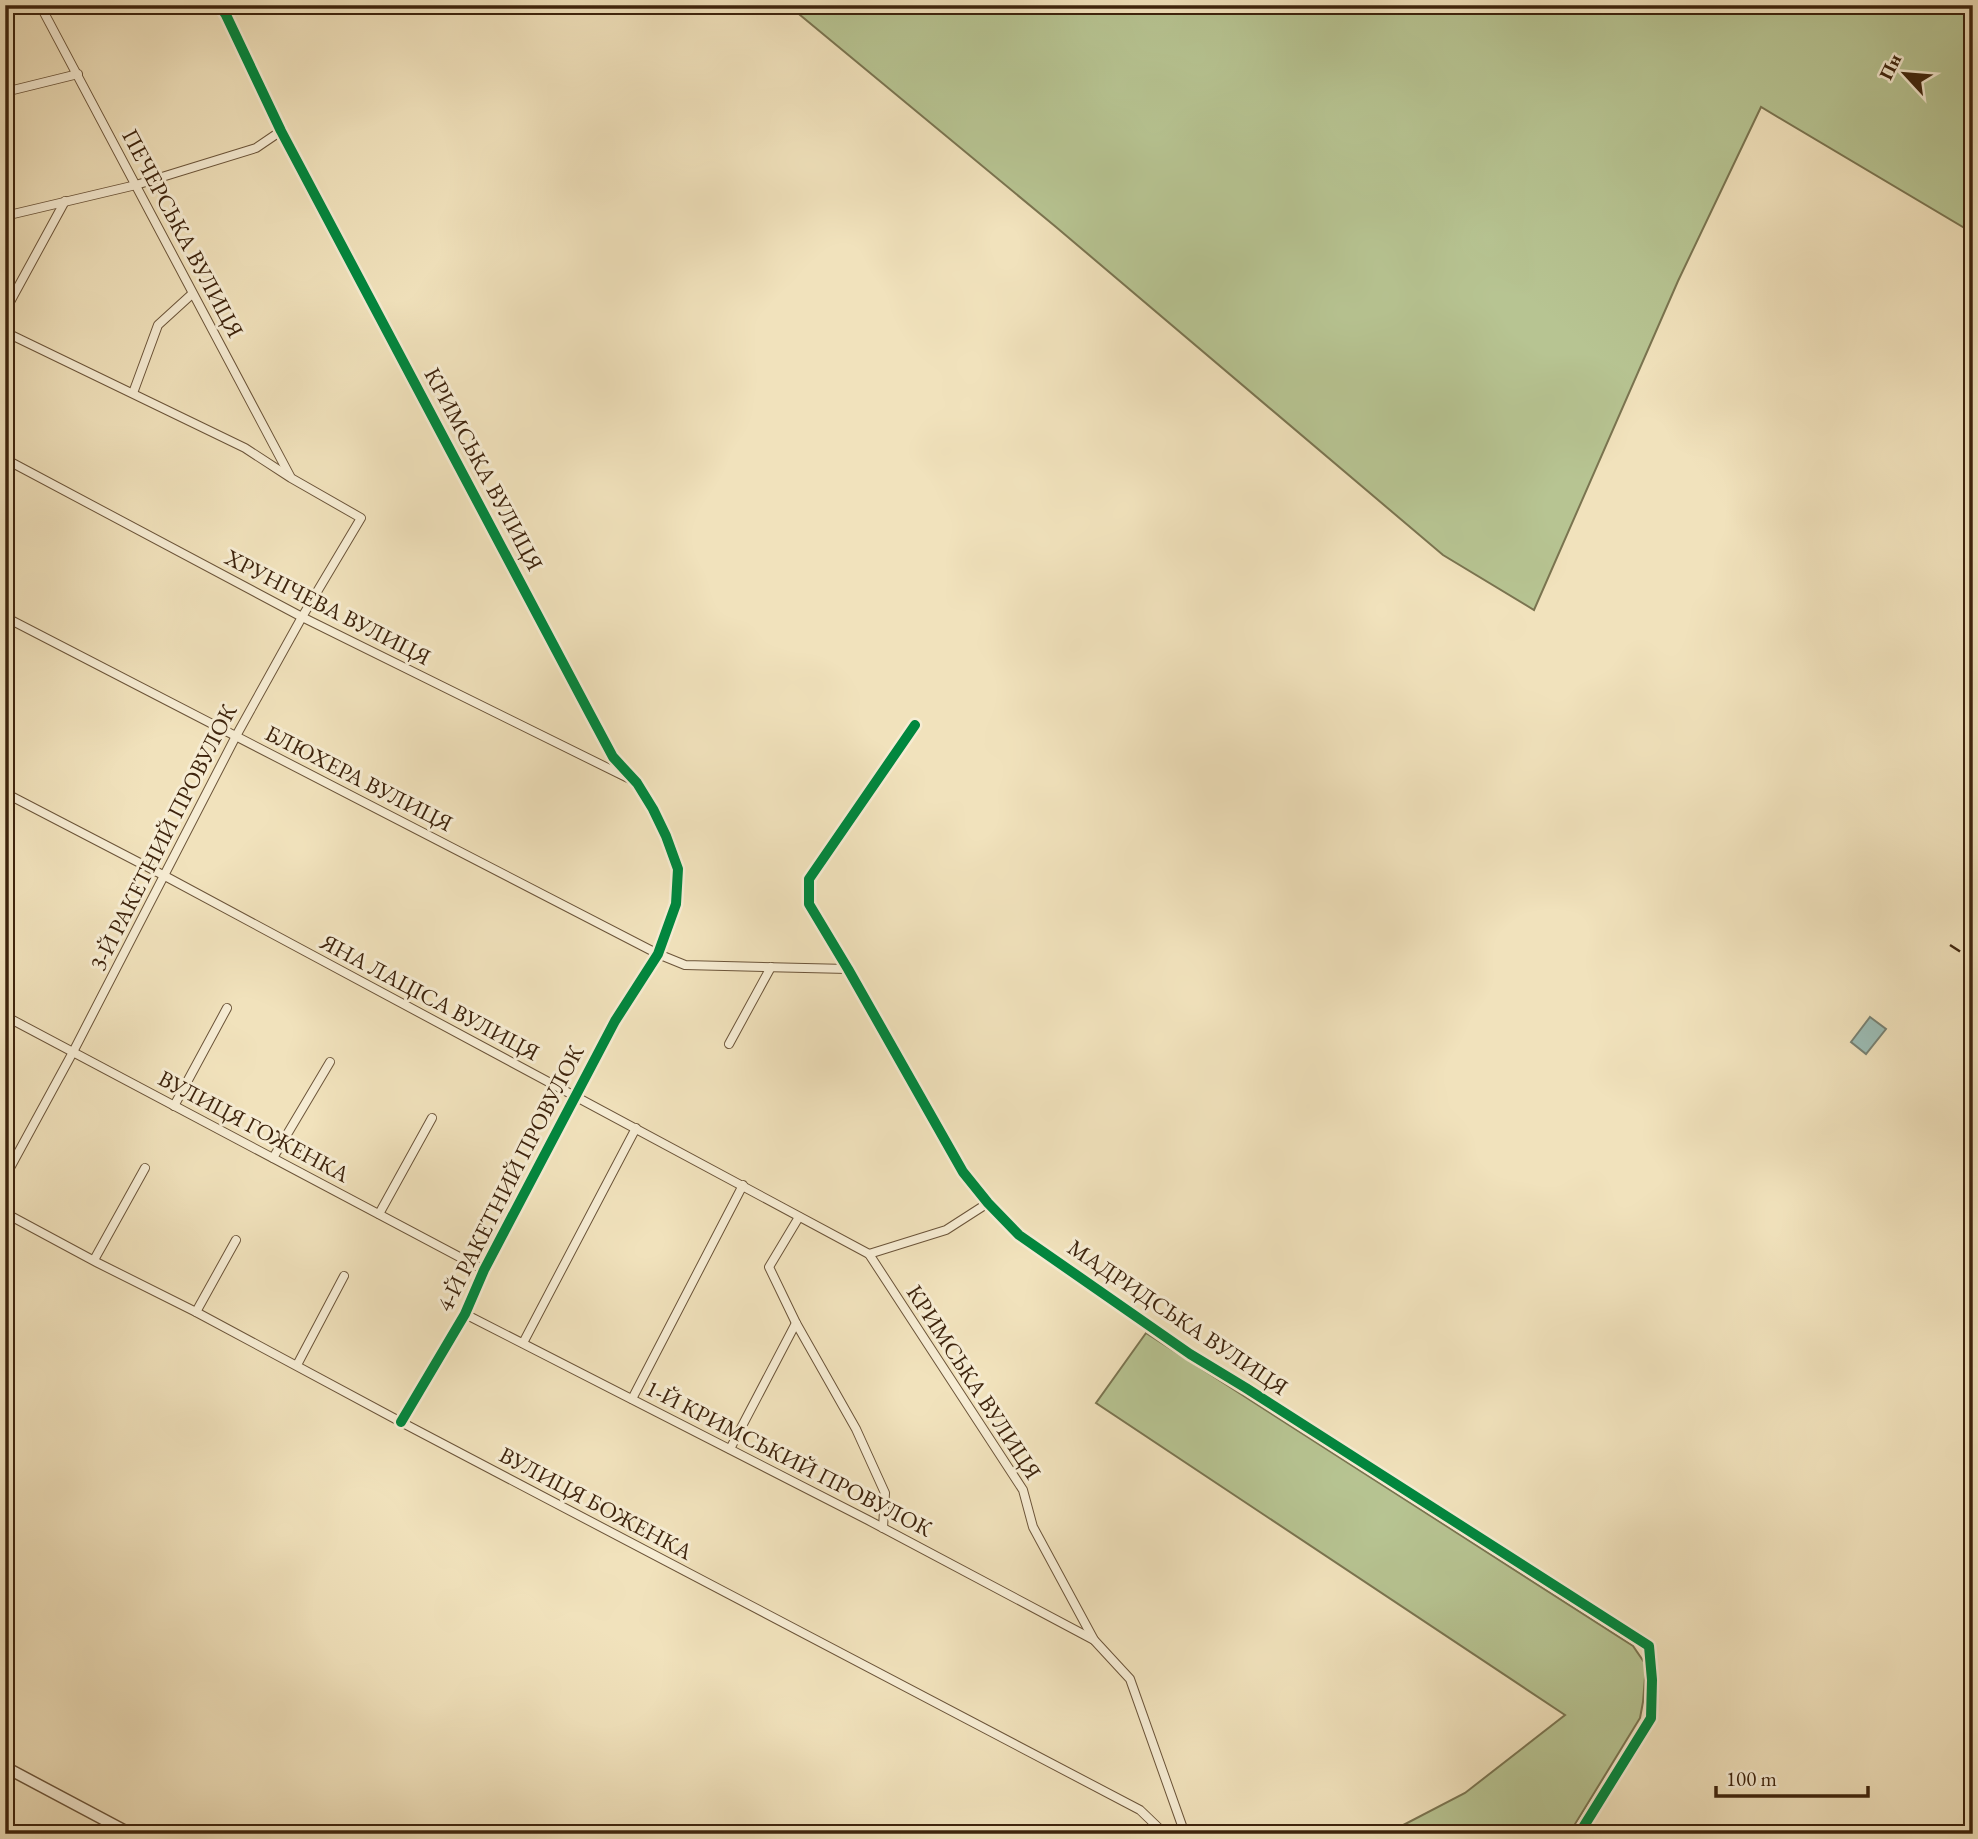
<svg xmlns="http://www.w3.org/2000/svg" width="1978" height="1839" font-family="'EB Garamond',serif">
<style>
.green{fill:#b7c492;stroke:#7a7450;stroke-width:2}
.water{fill:#9bbdb6;stroke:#768072;stroke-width:2}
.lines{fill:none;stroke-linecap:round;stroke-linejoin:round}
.minor-casing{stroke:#6b5439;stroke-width:10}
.tertiary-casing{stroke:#6b5439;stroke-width:13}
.minor{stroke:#f6ecd3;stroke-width:8}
.tertiary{stroke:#f6ecd3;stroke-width:10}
.rail{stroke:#3e240d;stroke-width:2.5;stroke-dasharray:12 12;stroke-linecap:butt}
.cycleway-casing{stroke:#f6ecd3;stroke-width:15}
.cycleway{stroke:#00873e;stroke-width:10}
.labels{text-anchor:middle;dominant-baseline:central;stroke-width:6;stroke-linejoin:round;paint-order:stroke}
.street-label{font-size:23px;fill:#3e240d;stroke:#f6ecd3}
</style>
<rect width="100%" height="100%" fill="#f1e2bc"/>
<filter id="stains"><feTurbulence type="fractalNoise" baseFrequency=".00286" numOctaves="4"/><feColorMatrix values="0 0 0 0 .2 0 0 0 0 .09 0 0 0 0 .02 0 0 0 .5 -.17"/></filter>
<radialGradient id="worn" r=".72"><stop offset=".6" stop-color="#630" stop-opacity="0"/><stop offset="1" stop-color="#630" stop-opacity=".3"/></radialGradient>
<g class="green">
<polygon points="788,5 1973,5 1973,233 1761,107 1678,281 1534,610 1443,555 1056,227"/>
<polygon points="1146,1333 1633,1646 1646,1665 1643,1702 1640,1718 1569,1834 1386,1834 1465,1793 1565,1715 1096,1403"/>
</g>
<polygon class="water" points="1870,1017 1886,1029 1866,1054 1851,1042"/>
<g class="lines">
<defs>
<g id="minor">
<polyline points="40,5 290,476"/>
<polyline points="219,5 226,15 281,131 590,714 613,757 637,783 653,809 666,836 678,869 676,904 658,954 615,1021 484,1270 465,1314 401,1422"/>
<polyline points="5,92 78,74"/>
<polyline points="5,216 136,185 256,148 281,131"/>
<polyline points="5,311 65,201"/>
<polyline points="5,332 245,448 291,478 361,518 302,617 236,736 73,1052 5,1177"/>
<polyline points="133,393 158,325 192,294"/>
<polyline points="5,459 302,617 632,780"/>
<polyline points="5,617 658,954 685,965 848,969"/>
<polyline points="915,725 809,879 809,904 848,969 963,1172 988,1203 1019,1235 1190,1354 1246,1388 1649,1646 1652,1680 1651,1718 1579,1834"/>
<polyline points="5,793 163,875 869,1254 946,1230 988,1203"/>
<polyline points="5,1016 484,1270"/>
<polyline points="729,1044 771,967"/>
<polyline points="174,1106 227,1008"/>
<polyline points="273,1158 330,1062"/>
<polyline points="5,1213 98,1263 196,1312 401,1422 1140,1810 1165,1834"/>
<polyline points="379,1214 432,1118"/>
<polyline points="799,1217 769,1267 796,1323 856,1429 885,1493 883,1528"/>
<polyline points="869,1254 1023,1490 1033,1527 1094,1640 1130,1679 1185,1834"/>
<polyline points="94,1260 145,1168"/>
<polyline points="196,1312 236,1240"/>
<polyline points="465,1314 868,1520 1094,1640"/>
<polyline points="523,1343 636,1128"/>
<polyline points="297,1365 344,1276"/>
<polyline points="632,1399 743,1185"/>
<polyline points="730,1449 796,1323"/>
</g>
<polyline id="tertiary" points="5,1767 131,1834"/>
</defs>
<use href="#minor" class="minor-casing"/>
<use href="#tertiary" class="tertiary-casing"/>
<use href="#minor" class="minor"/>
<use href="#tertiary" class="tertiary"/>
<polyline class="rail" points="1950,945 1973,960"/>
<defs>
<g id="cycleway">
<polyline points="219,5 226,15 281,131 590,714 613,757 637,783 653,809 666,836 678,869 676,904 658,954 615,1021 484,1270 465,1314 401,1422"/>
<polyline points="915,725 809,879 809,904 848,969 963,1172 988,1203 1019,1235 1190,1354 1246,1388 1649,1646 1652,1680 1651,1718 1579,1834"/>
</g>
</defs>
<use href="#cycleway" class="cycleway-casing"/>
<use href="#cycleway" class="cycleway"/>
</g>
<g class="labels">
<g class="street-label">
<text transform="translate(183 233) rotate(62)">ПЕЧЕРСЬКА ВУЛИЦЯ</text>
<text transform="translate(484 469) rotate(62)">КРИМСЬКА ВУЛИЦЯ</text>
<text transform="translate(328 607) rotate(27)">ХРУНІЧЕВА ВУЛИЦЯ</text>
<text transform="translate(359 778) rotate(27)">БЛЮХЕРА ВУЛИЦЯ</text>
<text transform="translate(163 837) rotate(-63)">3-Й РАКЕТНИЙ ПРОВУЛОК</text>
<text transform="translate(430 997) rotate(28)">ЯНА ЛАЦІСА ВУЛИЦЯ</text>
<text transform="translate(254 1126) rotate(28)">ВУЛИЦЯ ГОЖЕНКА</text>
<text transform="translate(510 1178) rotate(-63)">4-Й РАКЕТНИЙ ПРОВУЛОК</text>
<text transform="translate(1178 1317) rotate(34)">МАДРИДСЬКА ВУЛИЦЯ</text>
<text transform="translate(974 1382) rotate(57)">КРИМСЬКА ВУЛИЦЯ</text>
<text transform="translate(789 1458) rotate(27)">1-Й КРИМСЬКИЙ ПРОВУЛОК</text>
<text transform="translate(596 1503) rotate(28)">ВУЛИЦЯ БОЖЕНКА</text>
</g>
</g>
<rect width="1978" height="1839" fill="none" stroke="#f1e2bc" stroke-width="28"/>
<rect x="7" y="7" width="1964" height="1825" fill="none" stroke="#3e240d" stroke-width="3.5"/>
<rect x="14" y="14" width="1950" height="1811" fill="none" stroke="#3e240d" stroke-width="2"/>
<g transform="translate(1905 74) rotate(296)" stroke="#f6ecd3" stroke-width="5" paint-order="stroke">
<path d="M0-5L12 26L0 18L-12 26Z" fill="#3e240d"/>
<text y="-10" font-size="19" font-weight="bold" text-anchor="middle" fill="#3e240d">Пн</text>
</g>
<path d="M1716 1786v10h152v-10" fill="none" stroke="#3e240d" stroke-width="3.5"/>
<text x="1726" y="1786" font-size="21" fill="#3e240d" stroke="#f6ecd3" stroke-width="5" paint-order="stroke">100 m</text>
<rect width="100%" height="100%" filter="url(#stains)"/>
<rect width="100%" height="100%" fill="url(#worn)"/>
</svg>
